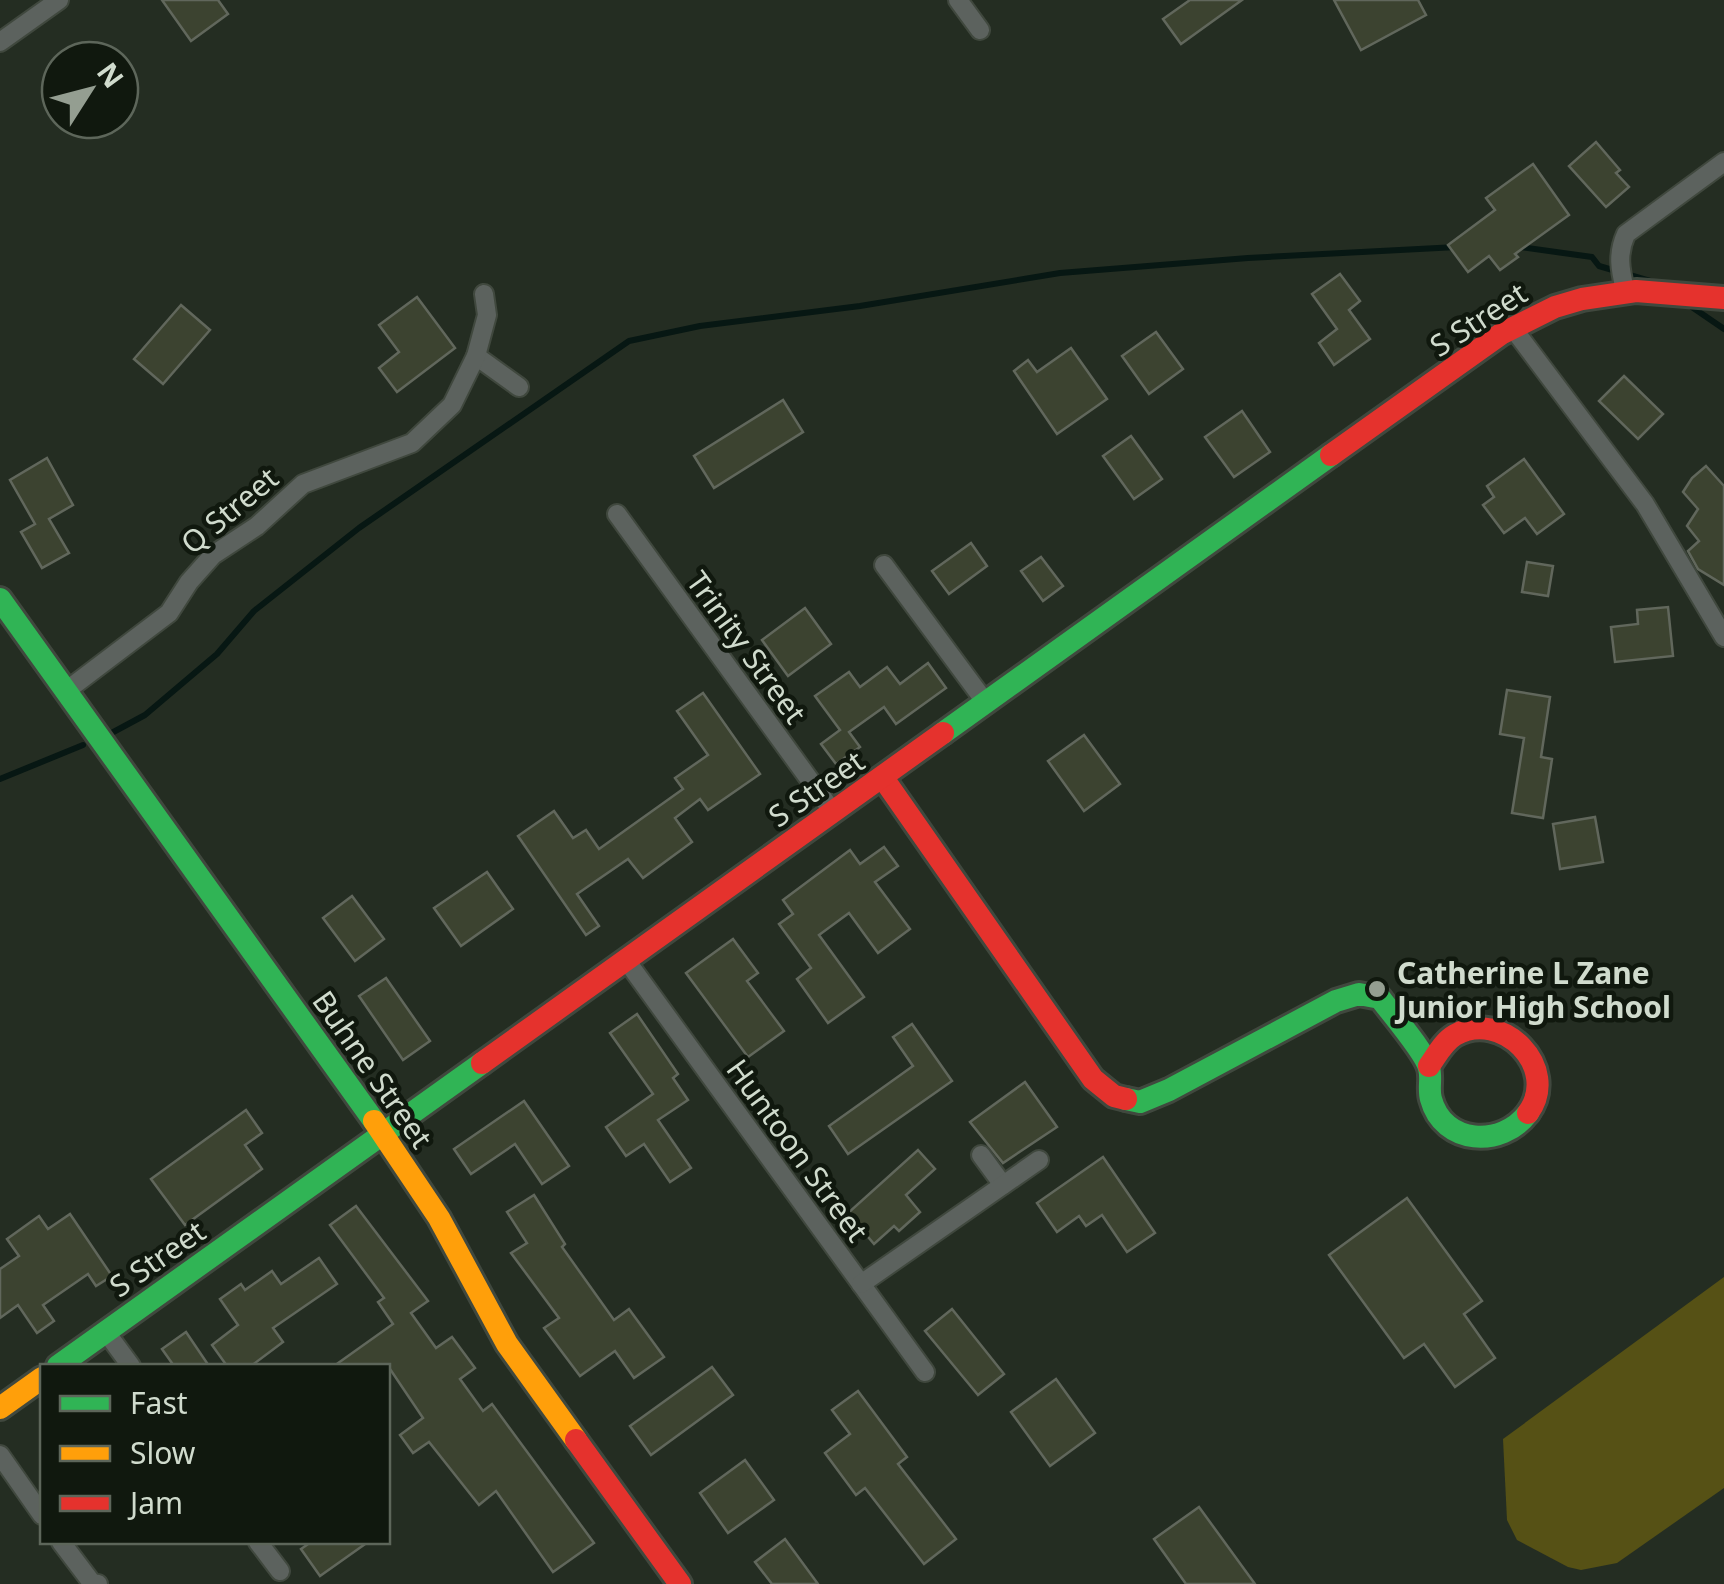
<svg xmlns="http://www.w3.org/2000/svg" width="1724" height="1584" font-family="'Noto Sans',sans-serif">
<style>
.green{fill:#565115}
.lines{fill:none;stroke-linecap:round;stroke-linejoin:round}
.stream{stroke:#071713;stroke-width:6}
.building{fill:#3c4330;stroke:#61675c;stroke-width:2.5}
.street-casing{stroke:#40483e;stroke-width:22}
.fast-casing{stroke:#40483e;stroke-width:28}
.slow-casing{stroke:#40483e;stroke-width:28}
.jam-casing{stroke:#40483e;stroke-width:28}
.street{stroke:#5c625e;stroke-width:18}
.fast{stroke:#30b455;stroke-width:22}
.slow{stroke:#ff9f0a;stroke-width:22}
.jam{stroke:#e5322d;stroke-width:22}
.poi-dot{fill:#949e91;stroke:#10180e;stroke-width:4}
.labels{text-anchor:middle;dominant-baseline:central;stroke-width:9;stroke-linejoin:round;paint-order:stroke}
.street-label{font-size:30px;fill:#d0dbcd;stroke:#10180e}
.poi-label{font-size:30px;font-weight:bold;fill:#d0dbcd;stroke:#10180e;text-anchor:start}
</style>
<rect width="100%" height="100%" fill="#242d22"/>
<polygon class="green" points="1724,1277 1724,1488 1617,1563 1581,1570 1568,1567 1517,1540 1507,1520 1503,1439"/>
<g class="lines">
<g class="stream">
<polyline points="1520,247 1592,257 1599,266 1650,281"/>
<polyline points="1686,303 1724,329"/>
<polyline points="106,736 145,715 217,654 254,611 359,528 629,341 700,326 860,306 1060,273 1248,258 1457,247"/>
<polyline points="0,779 83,745"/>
</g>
</g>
<g class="building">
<polygon points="162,0 218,0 228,14 191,41"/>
<polygon points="1190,0 1242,0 1181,44 1163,19"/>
<polygon points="1334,0 1418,0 1426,15 1361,50"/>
<polygon points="1596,142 1620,170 1616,173 1629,187 1606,207 1569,166"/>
<polygon points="1533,164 1569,215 1515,254 1518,257 1500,270 1489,256 1468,272 1448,245 1495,210 1486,198"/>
<polygon points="1340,274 1360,301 1349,310 1370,339 1334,365 1319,343 1337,329 1312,294"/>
<polygon points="417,297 455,348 397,392 379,368 399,352 379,325"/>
<polygon points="181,305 210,330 163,384 134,359"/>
<polygon points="1156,332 1183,369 1149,394 1122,356"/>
<polygon points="1071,348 1107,399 1057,434 1014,371 1028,360 1037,372"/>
<polygon points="1624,376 1663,414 1638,439 1599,401"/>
<polygon points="783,400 803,432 714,488 694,456"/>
<polygon points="1242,411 1270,452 1234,477 1205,437"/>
<polygon points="1131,436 1162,479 1134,499 1103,456"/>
<polygon points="47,458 73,505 49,519 69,553 42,568 21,532 35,524 10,480"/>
<polygon points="1524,459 1564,514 1537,534 1525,518 1504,533 1483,505 1494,497 1487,486"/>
<polygon points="1706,466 1724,486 1724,585 1698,569 1688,551 1699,541 1687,526 1698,509 1683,492 1692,478"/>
<polygon points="971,543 987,566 949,594 932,571"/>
<polygon points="1041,557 1063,586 1043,601 1021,571"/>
<polygon points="1527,562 1553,566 1548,596 1522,592"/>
<polygon points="1668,607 1673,656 1615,662 1611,627 1638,624 1637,610"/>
<polygon points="805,608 831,644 788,676 762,640"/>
<polygon points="928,663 946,688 896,724 884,707 849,732 860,747 836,764 821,744 840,730 815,696 849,672 860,687 887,667 900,684"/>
<polygon points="1507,690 1550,697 1541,757 1552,759 1543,818 1512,813 1524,738 1500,734"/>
<polygon points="703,693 760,774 708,810 700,799 675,818 692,842 643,878 628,859 577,894 599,926 586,935 518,836 554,811 573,838 586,830 599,849 683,789 675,778 708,755 677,711"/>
<polygon points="1084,735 1120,784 1084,811 1048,761"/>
<polygon points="1595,817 1603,862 1560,869 1553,824"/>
<polygon points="884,847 898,866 875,882 910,929 878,953 849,913 819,935 864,997 828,1023 797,979 811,968 779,924 793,914 783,900 850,850 860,864"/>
<polygon points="487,872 513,909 461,946 434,908"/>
<polygon points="352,896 384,939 355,961 323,918"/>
<polygon points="733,939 758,973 747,981 784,1031 748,1057 686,973"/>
<polygon points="386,978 430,1041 403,1060 359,996"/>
<polygon points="637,1014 678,1074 673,1078 688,1100 658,1120 691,1168 670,1182 644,1144 626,1156 606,1127 653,1094 610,1033"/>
<polygon points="912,1024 952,1081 848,1154 829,1126 913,1066 893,1037"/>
<polygon points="1025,1082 1057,1127 1003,1163 970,1122"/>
<polygon points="524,1101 569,1166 542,1184 515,1144 471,1174 454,1149"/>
<polygon points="246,1110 262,1133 245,1145 262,1169 185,1225 151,1179"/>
<polygon points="918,1150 935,1169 906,1195 920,1212 899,1231 894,1226 874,1244 848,1213"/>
<polygon points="1103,1157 1155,1233 1127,1252 1102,1215 1086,1226 1079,1216 1057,1232 1037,1203"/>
<polygon points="534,1195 565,1244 562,1247 614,1320 629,1309 664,1357 634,1378 615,1351 580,1376 544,1328 559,1318 511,1253 527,1243 507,1212"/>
<polygon points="1407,1198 1482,1301 1464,1314 1495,1358 1455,1387 1424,1344 1404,1358 1329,1255"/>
<polygon points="356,1206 428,1301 411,1313 436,1348 452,1337 475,1368 460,1379 483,1411 492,1404 594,1543 553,1572 496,1491 479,1505 429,1442 413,1453 400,1435 423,1418 388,1366 334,1366 393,1324 378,1302 384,1298 330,1225"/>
<polygon points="70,1214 112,1276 96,1286 88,1274 43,1305 54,1321 37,1333 18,1305 0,1318 0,1269 19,1256 7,1239 39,1216 48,1229"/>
<polygon points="319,1258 337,1284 273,1328 283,1342 251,1366 227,1366 212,1345 238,1325 220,1299 241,1284 245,1290 272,1271 281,1284"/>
<polygon points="952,1309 1004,1374 978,1395 925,1331"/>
<polygon points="186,1332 209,1366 174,1366 162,1349"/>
<polygon points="712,1367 733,1395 651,1455 630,1426"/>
<polygon points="1056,1379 1095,1433 1050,1466 1011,1412"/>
<polygon points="858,1391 907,1457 898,1464 956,1539 924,1564 865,1488 856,1495 825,1453 850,1434 832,1410"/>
<polygon points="745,1460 774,1500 728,1533 700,1493"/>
<polygon points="1199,1507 1255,1584 1186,1584 1154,1539"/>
<polygon points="785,1539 818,1584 772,1584 755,1562"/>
<polygon points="311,1542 368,1542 320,1576 301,1549"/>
</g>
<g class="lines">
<defs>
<g id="street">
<polyline points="958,0 980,30"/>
<polyline points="0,42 59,0"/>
<path d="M1625 290C1620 269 1617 254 1626 234L1724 162"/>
<polyline points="1512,327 1645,504 1724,637"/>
<polyline points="476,356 519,387"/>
<polyline points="617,514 833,812"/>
<polyline points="884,565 986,703"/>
<polyline points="66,691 169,613 189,582 213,555 257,526 303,484 412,443 452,405 476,356 487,315 484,294"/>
<polyline points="626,960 925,1372"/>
<polyline points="981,1155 1003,1185"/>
<polyline points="861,1284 1039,1160"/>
<polyline points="106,1332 131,1366"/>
<polyline points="0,1455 42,1515"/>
<polyline points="61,1542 92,1583 98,1584"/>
<polyline points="258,1542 280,1571"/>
</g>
<g id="fast">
<polyline points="0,599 374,1121"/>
<polyline points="943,733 1331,455"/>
<path d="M1126 1099 1140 1102 1169 1090 1336 1001 1359 994 1380 998C1391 1013 1425 1052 1429 1068 1432 1078 1428 1089 1431 1099 1443 1145 1502 1148 1528 1113"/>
<polyline points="58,1366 482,1063"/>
</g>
<g id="slow">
<polyline points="374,1121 439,1218 507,1344 576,1440"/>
<polyline points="0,1408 42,1378"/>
</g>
<g id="jam">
<polyline points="1331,455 1501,334 1555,307 1582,299 1636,291 1724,298"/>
<polyline points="883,778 1093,1079 1114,1096 1126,1099"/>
<polyline points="482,1063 943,733"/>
<path d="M1429 1066C1437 1055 1443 1042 1455 1035 1502 1008 1561 1068 1528 1113"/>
<polyline points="576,1440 680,1584"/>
</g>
</defs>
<use href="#street" class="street-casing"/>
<use href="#fast" class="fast-casing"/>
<use href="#slow" class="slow-casing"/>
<use href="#jam" class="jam-casing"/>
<use href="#street" class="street"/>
<use href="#fast" class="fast"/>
<use href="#slow" class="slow"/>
<use href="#jam" class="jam"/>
</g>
<circle class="poi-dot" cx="1377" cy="989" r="10"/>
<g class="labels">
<g class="street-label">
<text transform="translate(1478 319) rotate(-33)">S Street</text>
<text transform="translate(229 510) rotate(-40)">Q Street</text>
<text transform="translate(747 647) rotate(54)">Trinity Street</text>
<text transform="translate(816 788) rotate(-35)">S Street</text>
<text transform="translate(373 1069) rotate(55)">Buhne Street</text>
<text transform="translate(798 1150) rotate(54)">Huntoon Street</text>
<text transform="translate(157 1258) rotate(-35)">S Street</text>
</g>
<g class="poi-label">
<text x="1397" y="972">Catherine L Zane<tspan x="1397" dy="34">Junior High School</tspan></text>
</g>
</g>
<rect x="40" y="1364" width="350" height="180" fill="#10180e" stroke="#5d665a" stroke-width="2.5"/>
<rect x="60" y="1396" width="50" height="15" fill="#30b455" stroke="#5d665a" stroke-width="2.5"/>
<text x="130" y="1414" font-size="30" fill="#d0dbcd">Fast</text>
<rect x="60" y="1446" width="50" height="15" fill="#ff9f0a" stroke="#5d665a" stroke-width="2.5"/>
<text x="130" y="1464" font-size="30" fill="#d0dbcd">Slow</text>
<rect x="60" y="1496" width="50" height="15" fill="#e5322d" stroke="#5d665a" stroke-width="2.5"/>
<text x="130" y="1514" font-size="30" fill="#d0dbcd">Jam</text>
<g transform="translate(90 90) rotate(54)"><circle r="48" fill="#10180e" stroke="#5d665a" stroke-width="2.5"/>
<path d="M0-8L18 38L0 25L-18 38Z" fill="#949e91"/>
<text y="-15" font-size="28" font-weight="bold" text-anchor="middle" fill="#d0dbcd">N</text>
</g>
</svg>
